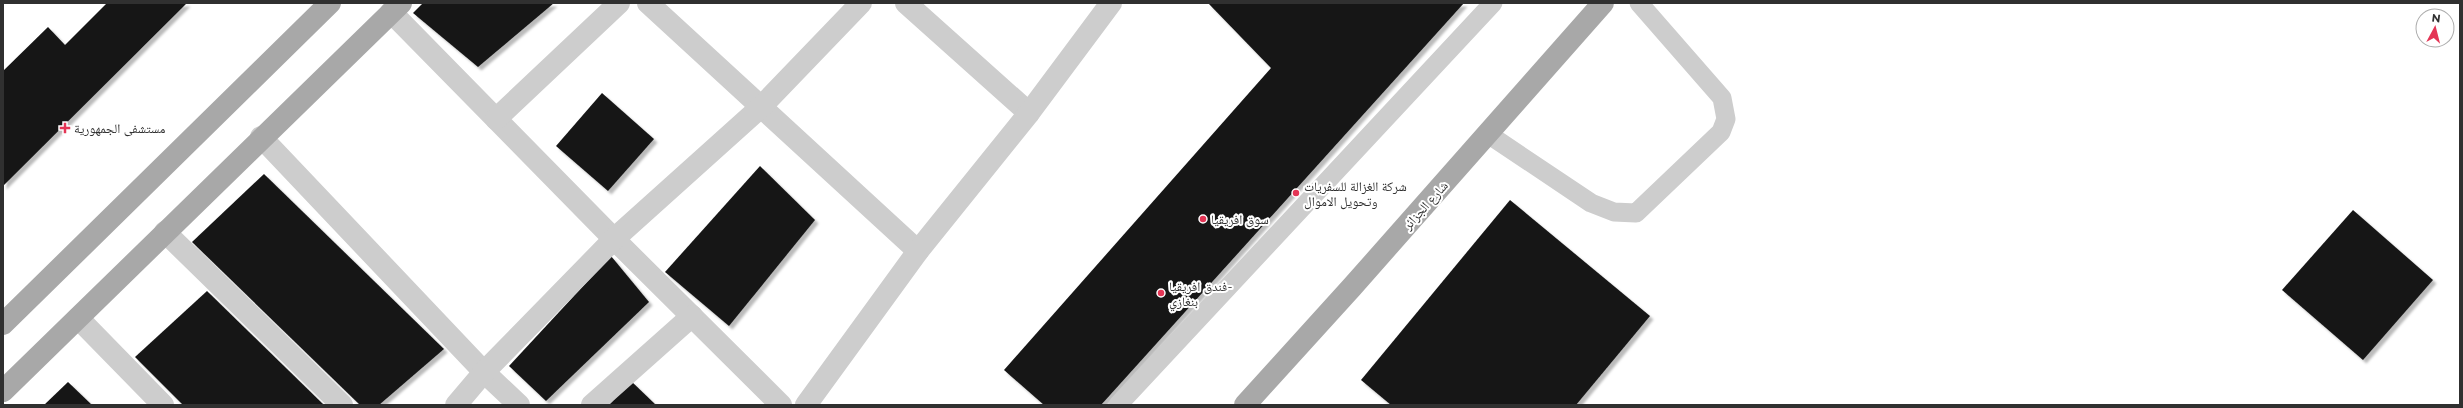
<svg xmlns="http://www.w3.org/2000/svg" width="2463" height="408" font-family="Montserrat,'Noto Naskh Arabic',sans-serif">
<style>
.building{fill:#171717;filter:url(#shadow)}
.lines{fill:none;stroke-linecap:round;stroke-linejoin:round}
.lane{stroke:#cdcdcd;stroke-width:19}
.street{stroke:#cdcdcd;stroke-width:22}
.primary{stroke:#a8a8a8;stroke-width:22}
.poi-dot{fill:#e43555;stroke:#fff;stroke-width:1.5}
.labels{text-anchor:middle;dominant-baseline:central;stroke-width:4;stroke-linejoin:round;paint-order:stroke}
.poi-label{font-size:13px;fill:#303030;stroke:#fff;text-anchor:start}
.street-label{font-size:13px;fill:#303030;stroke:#fff}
</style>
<defs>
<filter id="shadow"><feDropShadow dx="3.5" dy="3.5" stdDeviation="1" flood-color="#0004"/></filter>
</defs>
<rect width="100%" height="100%" fill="#fff"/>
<g class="building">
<polygon points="107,3 187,3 3,186 3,71 48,27 65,45"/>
<polygon points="423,3 554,3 478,67 413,13"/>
<polygon points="1208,3 1464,3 1101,405 1044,405 1004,370 1271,68"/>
<polygon points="602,93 654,139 608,191 556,146"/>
<polygon points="760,166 815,220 729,326 665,272"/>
<polygon points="264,174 444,349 379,405 360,405 192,242"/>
<polygon points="1510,200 1650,316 1576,405 1391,405 1361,380"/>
<polygon points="2353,210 2433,280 2363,360 2282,290"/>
<polygon points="611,256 649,302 546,401 509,366"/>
<polygon points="207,291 324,405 183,405 135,357"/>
<polygon points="631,381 656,405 609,405"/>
<polygon points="68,382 92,405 44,405"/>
</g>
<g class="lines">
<g class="lane">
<polyline points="1488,134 1591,203 1614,212 1636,213 1721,132 1726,119 1722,98 1639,3"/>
<polyline points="1118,405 1493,3"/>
</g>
<g class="street">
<polyline points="648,3 918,251"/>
<polyline points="906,3 1029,113"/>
<polyline points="391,12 614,239 781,405"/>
<polyline points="496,119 619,3"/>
<polyline points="261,137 484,372 519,405"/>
<polyline points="165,232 342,405"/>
<polyline points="78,318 163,405"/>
<polyline points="456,405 484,372 614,239 761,107 861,3"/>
<polyline points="592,405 692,316"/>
<polyline points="806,405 918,251 1029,113 1111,3"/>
</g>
<g class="primary">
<polyline points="3,324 330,3"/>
<polyline points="3,391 401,3"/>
<polyline points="1245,405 1352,287 1603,3"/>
</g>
</g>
<g class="poi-dot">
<path d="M63 122h4v4h4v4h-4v4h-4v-4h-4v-4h4z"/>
<circle cx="1296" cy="193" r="4"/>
<circle cx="1203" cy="219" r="4"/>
<circle cx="1161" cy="293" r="4"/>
</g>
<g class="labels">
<g class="poi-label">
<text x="74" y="128">مستشفى الجمهورية</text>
<text x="1304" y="186">شركة الغزالة للسفريات<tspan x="1304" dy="15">وتحويل الاموال</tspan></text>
<text x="1211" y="219">سوق افريقيا</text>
<text x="1169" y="286">فندق افريقيا-<tspan x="1169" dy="15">بنغازي</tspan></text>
</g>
<g class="street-label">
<text transform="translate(1425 205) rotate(-48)">شارع الجزائر</text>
</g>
</g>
<rect width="2463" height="408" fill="none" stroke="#303030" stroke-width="8"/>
<g transform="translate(2435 28) rotate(7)"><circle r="19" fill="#ffffff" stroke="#acacac"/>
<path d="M0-3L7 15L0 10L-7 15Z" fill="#e43555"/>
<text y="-6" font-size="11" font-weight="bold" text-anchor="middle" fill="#303030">N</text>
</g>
</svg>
